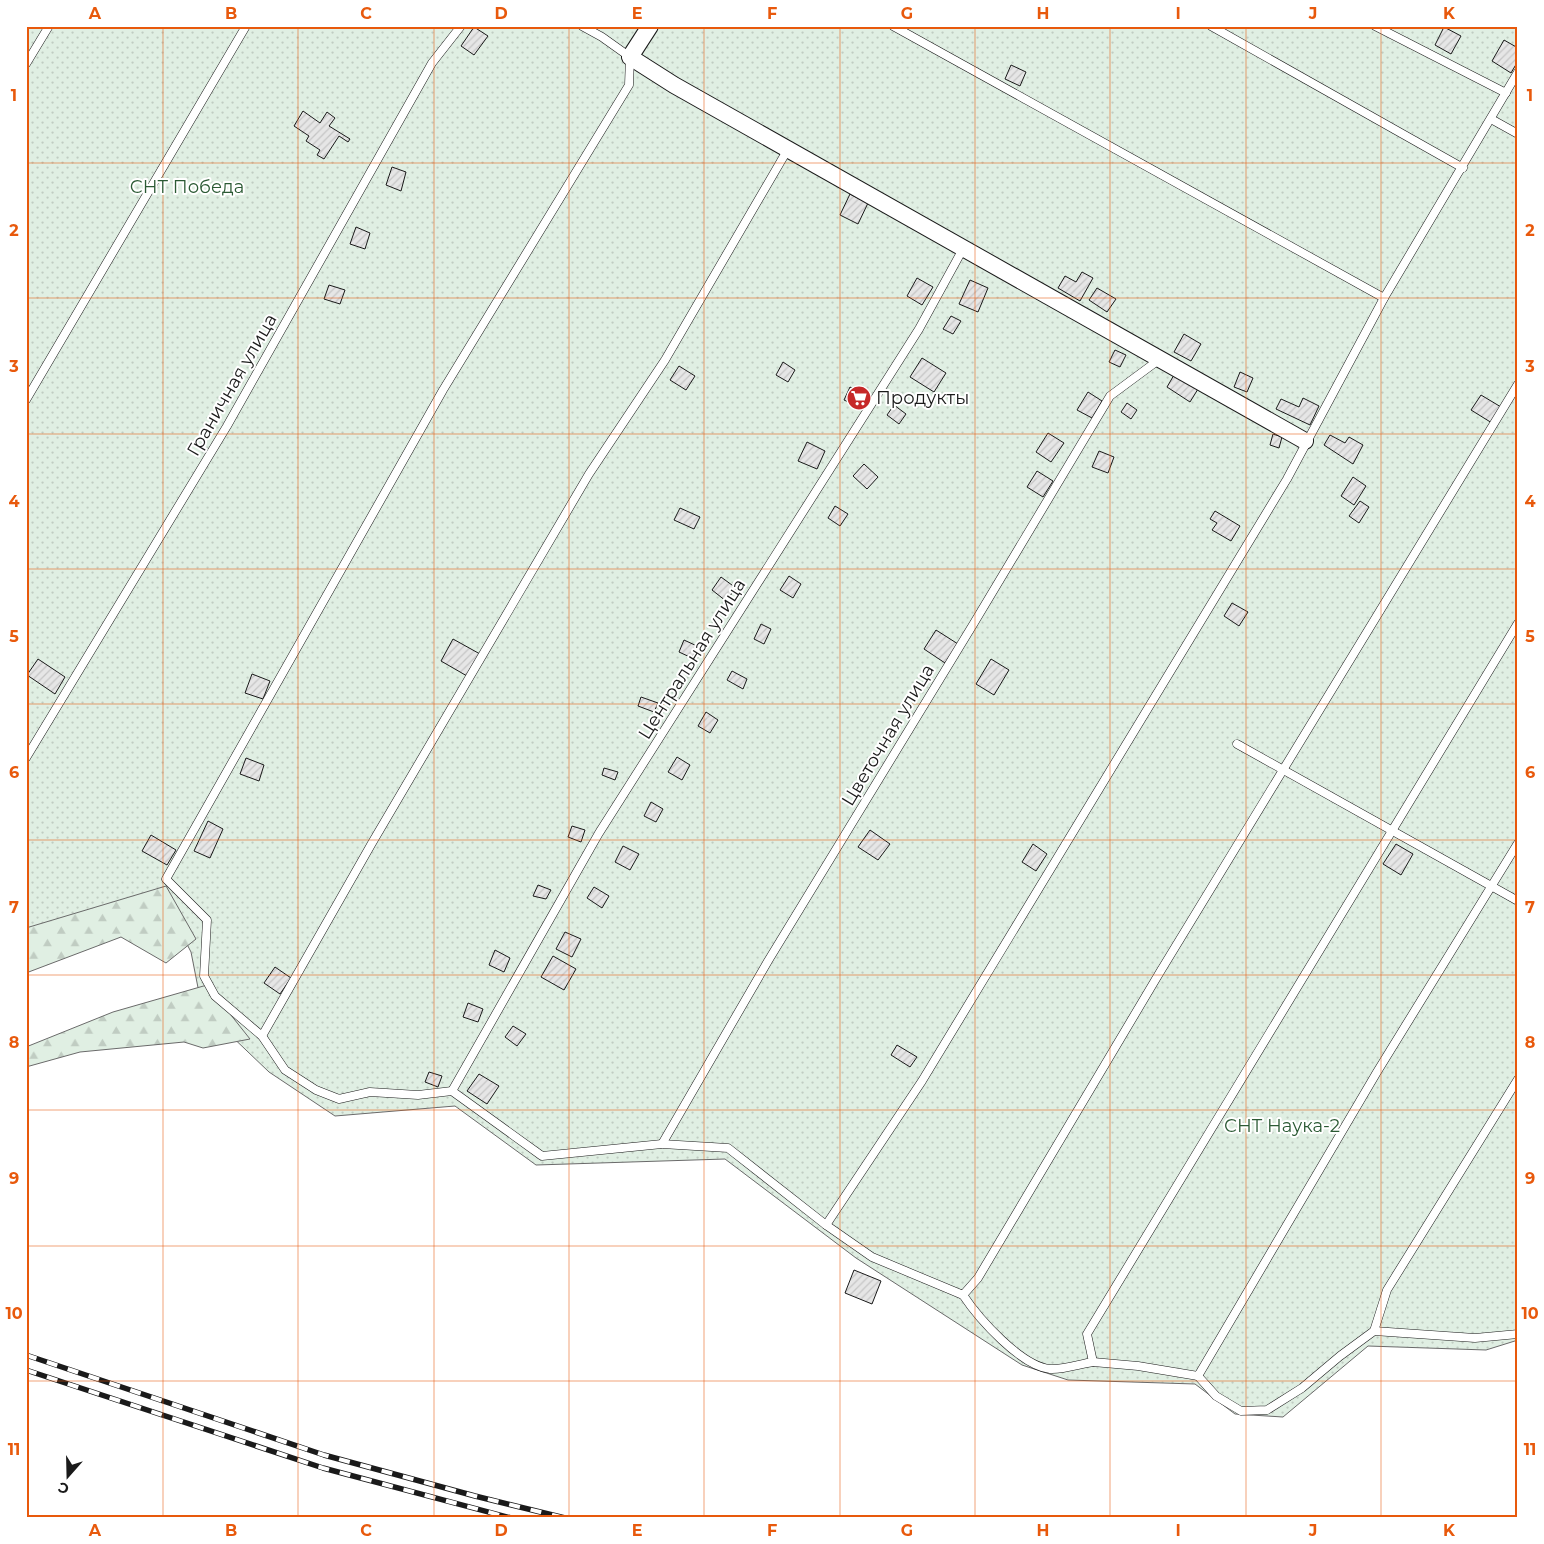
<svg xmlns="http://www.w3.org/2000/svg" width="1544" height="1544" font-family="Montserrat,sans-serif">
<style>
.grass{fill:url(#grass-dots);stroke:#6a6a6a}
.forest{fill:url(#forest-firs);stroke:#6a6a6a}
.building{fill:url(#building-hatch);stroke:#1a1a1a}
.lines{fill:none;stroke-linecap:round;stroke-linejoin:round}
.lane-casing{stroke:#1a1a1a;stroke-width:9}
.street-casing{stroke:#1a1a1a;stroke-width:18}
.lane{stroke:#fff;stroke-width:8}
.street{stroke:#fff;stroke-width:16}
.rail-casing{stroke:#1a1a1a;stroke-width:5.5}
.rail{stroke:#fff;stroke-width:4;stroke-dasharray:11;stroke-linecap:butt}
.grid{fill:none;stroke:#e8590c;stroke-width:1;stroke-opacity:0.55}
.labels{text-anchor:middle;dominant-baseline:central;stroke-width:4;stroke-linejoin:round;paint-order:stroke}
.park-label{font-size:18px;fill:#2b5a34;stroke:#fff}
.street-label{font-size:18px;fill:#1a1a1a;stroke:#fff}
.poi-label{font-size:18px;fill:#1a1a1a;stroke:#fff;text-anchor:start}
.neatline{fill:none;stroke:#e8590c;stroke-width:2}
.grid-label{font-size:16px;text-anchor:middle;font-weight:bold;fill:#e8590c}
</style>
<defs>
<pattern id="grass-dots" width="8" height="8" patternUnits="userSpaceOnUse" patternTransform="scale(1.25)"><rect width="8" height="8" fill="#e0efe3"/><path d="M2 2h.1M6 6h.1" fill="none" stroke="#c0ccc2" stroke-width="1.8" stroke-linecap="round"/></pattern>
<pattern id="forest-firs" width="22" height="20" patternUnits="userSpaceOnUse" patternTransform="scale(1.25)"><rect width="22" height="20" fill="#e0efe3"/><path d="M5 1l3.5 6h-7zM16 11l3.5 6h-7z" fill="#c0ccc2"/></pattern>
<pattern id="building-hatch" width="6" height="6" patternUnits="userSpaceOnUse" patternTransform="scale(1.25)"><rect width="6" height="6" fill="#e6e6e6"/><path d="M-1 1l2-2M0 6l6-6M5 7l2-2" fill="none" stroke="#c5c5c5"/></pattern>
</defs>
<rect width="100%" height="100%" fill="#fff"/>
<polygon class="grass" points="26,26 1518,26 1518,1340 1486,1350 1368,1346 1283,1417 1235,1414 1195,1384 1068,1380 1022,1365 856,1258 725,1159 536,1165 455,1106 335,1116 269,1072 202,1008 191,952 164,900 26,937"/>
<g class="forest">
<polygon points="166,886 196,939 166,963 121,937 26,973 26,928"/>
<polygon points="207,985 250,1039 203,1048 184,1042 80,1052 26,1067 26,1047 113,1012"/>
</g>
<g class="building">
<polygon points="474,27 488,36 474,55 461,46"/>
<polygon points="1444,27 1461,36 1451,54 1435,45"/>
<polygon points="1504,40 1518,48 1518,61 1511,73 1492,61"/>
<polygon points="1011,65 1026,72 1020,86 1005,79"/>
<polygon points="303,111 320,123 327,112 335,118 329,126 350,139 348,142 339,136 324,159 317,155 320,150 306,141 309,136 294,126"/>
<polygon points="392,167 406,172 401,191 386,185"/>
<polygon points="850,194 868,203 858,224 840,215"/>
<polygon points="356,227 370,233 365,249 350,244"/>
<polygon points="1082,272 1093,278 1080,301 1058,288 1065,276 1076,282"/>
<polygon points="917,278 933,287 922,305 907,296"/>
<polygon points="970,280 988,288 978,312 959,304"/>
<polygon points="329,285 345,290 340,304 324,299"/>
<polygon points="1097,288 1116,299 1107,312 1089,300"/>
<polygon points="951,316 961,321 953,334 943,329"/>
<polygon points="1184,334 1201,344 1191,361 1174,352"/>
<polygon points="1115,350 1126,355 1120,367 1109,362"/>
<polygon points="922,358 946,373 934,392 910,377"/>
<polygon points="783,362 795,370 788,382 776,375"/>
<polygon points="679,366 695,376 686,390 670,380"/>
<polygon points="1240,372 1253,378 1247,392 1234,387"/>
<polygon points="1174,375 1198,389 1190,402 1167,387"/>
<polygon points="850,387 861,393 855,405 844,400"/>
<polygon points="1088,392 1102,401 1092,418 1077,410"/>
<polygon points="1481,395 1501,407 1492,423 1471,410"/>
<polygon points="1303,398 1319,406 1310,425 1276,409 1281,399 1299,407"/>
<polygon points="1127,403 1137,410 1131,419 1121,412"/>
<polygon points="894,405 906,414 899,424 887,415"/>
<polygon points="1048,433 1064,443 1051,462 1036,452"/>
<polygon points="1273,434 1282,437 1279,448 1270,445"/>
<polygon points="1330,435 1345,443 1349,437 1363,445 1353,464 1324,445"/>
<polygon points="807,442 825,451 817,469 798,461"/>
<polygon points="1099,451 1114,457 1108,473 1092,467"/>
<polygon points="864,464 878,477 867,489 853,476"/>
<polygon points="1037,471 1053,481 1043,497 1027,487"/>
<polygon points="1353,477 1366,486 1354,505 1341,496"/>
<polygon points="1360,501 1369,507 1359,523 1349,516"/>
<polygon points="835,506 848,514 840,526 828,518"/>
<polygon points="680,508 700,517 694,529 674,520"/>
<polygon points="1215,511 1240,526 1231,541 1212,530 1217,523 1210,519"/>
<polygon points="789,576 801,584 793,598 780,590"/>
<polygon points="721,577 736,588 726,601 712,590"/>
<polygon points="1232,603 1248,612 1239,626 1224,616"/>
<polygon points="761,624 771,629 764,644 754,639"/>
<polygon points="936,630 958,644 945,663 924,649"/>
<polygon points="453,639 480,654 467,676 441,661"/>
<polygon points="684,640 697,646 692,658 679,652"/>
<polygon points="38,659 65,677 55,694 27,675"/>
<polygon points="991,659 1009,670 994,695 976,684"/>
<polygon points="732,671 747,679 743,689 727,680"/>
<polygon points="252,674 270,681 263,699 245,693"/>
<polygon points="641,697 658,703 654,712 638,706"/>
<polygon points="706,712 718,720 710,733 698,726"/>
<polygon points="677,757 690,765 682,780 668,772"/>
<polygon points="246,758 264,765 259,781 240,774"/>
<polygon points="604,768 618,772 615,780 602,775"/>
<polygon points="651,802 663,809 656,822 644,816"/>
<polygon points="208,821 223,829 210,858 194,851"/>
<polygon points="572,826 585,830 581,842 568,837"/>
<polygon points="870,830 890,844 878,860 858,847"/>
<polygon points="151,835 176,850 167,865 142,851"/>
<polygon points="1033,844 1047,854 1036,871 1022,862"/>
<polygon points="1396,844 1413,854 1401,875 1383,864"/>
<polygon points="623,846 639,854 630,870 615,862"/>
<polygon points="538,885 551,890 546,899 533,896"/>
<polygon points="594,887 609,896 602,908 587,898"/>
<polygon points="565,932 581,939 572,957 556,949"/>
<polygon points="495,950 510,958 504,972 489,965"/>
<polygon points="553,956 576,969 564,990 541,977"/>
<polygon points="275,967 291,978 280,994 264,983"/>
<polygon points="468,1003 483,1009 478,1022 463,1017"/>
<polygon points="513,1026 526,1034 517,1046 505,1037"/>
<polygon points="897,1045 917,1057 910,1067 891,1055"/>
<polygon points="429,1072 442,1076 438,1087 425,1082"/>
<polygon points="479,1074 499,1086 487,1104 467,1091"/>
<polygon points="854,1270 881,1281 872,1304 845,1293"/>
</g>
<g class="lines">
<defs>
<g id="lane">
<polyline points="582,26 602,37 630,57 629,85 443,390 166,879 207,920 204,976 215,996 262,1036 372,843 589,474 665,360 788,149"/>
<polyline points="893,26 1384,298"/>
<polyline points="1211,26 1463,168"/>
<polyline points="1375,26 1506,93"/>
<polyline points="26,64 49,26"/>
<polyline points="1491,119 1518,134"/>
<polyline points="26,400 246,26"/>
<polyline points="1237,744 1518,901"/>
<polyline points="26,758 227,426 432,63 461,26"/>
<polyline points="262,1036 285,1070 316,1090 339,1099 370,1092 418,1095 452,1091 542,1156 662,1144 728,1148 826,1225 872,1257 963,1295 978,1278 1160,972 1518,384"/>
<polyline points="452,1091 599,833 919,329 964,247"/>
<polyline points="662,1144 768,961 974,623 1110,396 1160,359"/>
<polyline points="826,1225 922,1081 1287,479 1384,298 1518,72"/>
<path d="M963 1295C979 1319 1021 1366 1050 1369 1063 1370 1080 1364 1093 1362L1087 1334 1518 623"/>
<polyline points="1374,1331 1387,1290 1518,1079"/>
<polyline points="1093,1362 1138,1366 1198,1376 1377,1072 1518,843"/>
<polyline points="1198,1376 1216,1396 1241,1411 1267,1410 1302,1388 1340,1356 1374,1331 1475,1338 1518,1334"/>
</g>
<polyline id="street" points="650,26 630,57 674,85 1305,441"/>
</defs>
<use href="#lane" class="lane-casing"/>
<use href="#street" class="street-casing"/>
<use href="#lane" class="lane"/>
<use href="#street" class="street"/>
<defs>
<g id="rail">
<polyline points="26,1355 324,1455 475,1496 565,1518"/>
<polyline points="26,1370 323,1468 511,1518"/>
</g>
</defs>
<use href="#rail" class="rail-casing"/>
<use href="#rail" class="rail"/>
</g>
<path class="grid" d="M163 26V1518M298 26V1518M434 26V1518M569 26V1518M704 26V1518M840 26V1518M975 26V1518M1110 26V1518M1246 26V1518M1381 26V1518M26 163H1518M26 298H1518M26 434H1518M26 569H1518M26 704H1518M26 840H1518M26 975H1518M26 1110H1518M26 1246H1518M26 1381H1518"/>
<defs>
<symbol id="supermarket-disc" viewBox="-11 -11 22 22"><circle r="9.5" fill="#c62828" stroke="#fff"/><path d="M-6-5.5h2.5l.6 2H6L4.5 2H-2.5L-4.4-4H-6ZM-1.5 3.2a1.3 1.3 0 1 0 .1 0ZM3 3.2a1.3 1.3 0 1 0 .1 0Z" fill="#fff"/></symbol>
</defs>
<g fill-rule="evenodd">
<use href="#supermarket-disc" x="845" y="384" width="28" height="28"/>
</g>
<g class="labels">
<g class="park-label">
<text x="187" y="187">СНТ Победа</text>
<text x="1282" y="1126">СНТ Наука-2</text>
</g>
<g class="street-label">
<text transform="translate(232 385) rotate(-60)">Граничная улица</text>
<text transform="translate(692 659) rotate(-58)">Центральная улица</text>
<text transform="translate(888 735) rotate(-59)">Цветочная улица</text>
</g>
<g class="poi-label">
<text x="876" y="398">Продукты</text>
</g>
</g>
<rect width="1544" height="1544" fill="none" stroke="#ffffff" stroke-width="55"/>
<g transform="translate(68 1476) rotate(200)" stroke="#ffffff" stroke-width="4" paint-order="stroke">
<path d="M0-4L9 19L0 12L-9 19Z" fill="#1a1a1a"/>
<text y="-8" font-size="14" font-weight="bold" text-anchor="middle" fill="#1a1a1a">С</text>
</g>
<rect x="28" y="28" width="1488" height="1488" class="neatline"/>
<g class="grid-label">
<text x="95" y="19">A</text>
<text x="231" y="19">B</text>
<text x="366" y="19">C</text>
<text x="501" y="19">D</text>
<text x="637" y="19">E</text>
<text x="772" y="19">F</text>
<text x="907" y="19">G</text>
<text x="1043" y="19">H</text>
<text x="1178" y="19">I</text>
<text x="1313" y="19">J</text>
<text x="1449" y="19">K</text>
<text x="14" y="101">1</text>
<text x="1530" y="101">1</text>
<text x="14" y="236">2</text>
<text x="1530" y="236">2</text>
<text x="14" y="372">3</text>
<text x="1530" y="372">3</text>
<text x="14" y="507">4</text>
<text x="1530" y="507">4</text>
<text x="14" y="642">5</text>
<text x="1530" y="642">5</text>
<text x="14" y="778">6</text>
<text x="1530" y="778">6</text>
<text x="14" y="913">7</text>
<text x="1530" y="913">7</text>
<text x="14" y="1048">8</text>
<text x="1530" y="1048">8</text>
<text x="14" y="1184">9</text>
<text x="1530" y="1184">9</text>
<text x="14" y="1319">10</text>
<text x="1530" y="1319">10</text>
<text x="14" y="1455">11</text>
<text x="1530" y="1455">11</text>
<text x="95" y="1536">A</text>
<text x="231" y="1536">B</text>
<text x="366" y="1536">C</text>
<text x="501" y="1536">D</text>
<text x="637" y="1536">E</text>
<text x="772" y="1536">F</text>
<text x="907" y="1536">G</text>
<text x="1043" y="1536">H</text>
<text x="1178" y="1536">I</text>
<text x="1313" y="1536">J</text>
<text x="1449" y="1536">K</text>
</g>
</svg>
